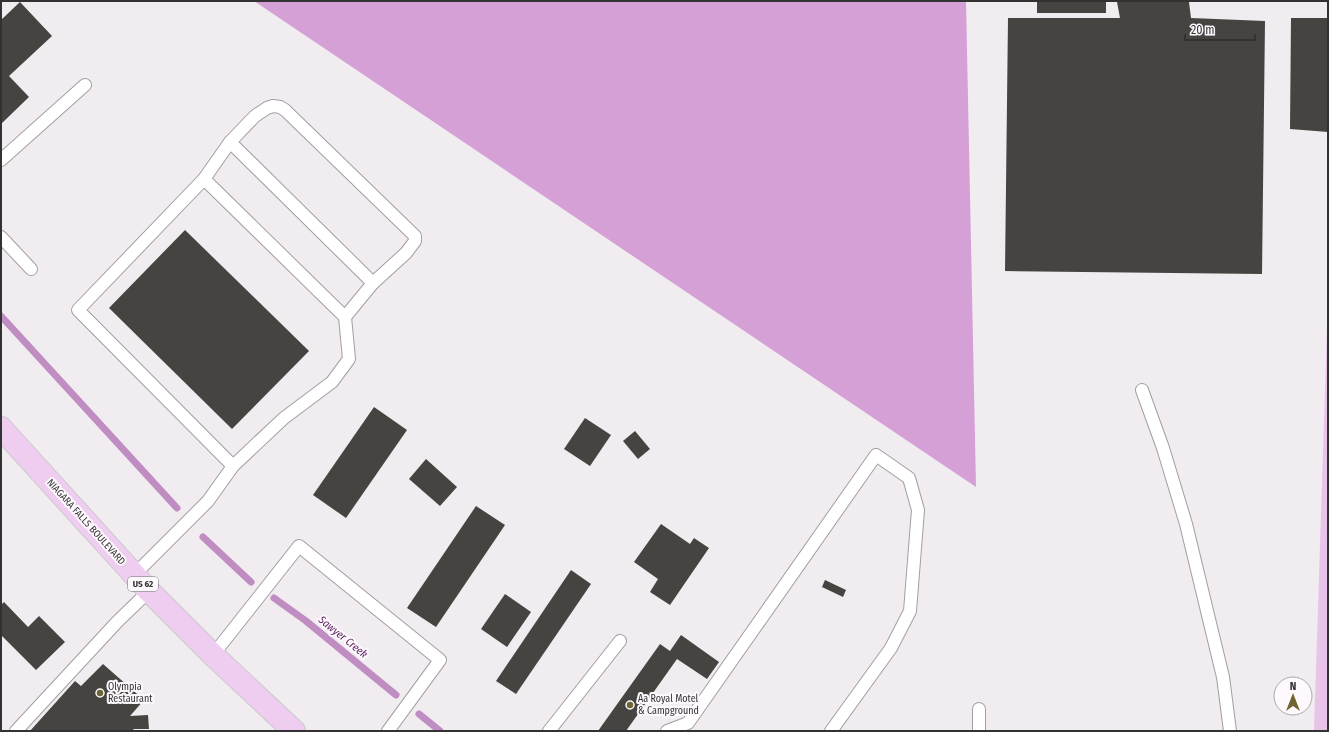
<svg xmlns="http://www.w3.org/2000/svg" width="1329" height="732" font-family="'Fira Sans Condensed',sans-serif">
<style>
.green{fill:#e9c4ea}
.forest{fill:#d4a0d6}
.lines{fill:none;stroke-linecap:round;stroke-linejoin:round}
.stream{stroke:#bf8dc2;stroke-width:7}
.building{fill:#454440}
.lane-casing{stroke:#a29ea2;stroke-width:14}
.primary-casing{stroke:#cacaca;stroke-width:24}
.lane{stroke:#fff;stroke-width:12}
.primary{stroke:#efcdf1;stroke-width:22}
.poi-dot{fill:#6e6532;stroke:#fdf9fd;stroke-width:1.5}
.labels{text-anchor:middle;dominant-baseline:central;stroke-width:4;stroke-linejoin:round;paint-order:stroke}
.shield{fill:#fdf9fd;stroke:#706e70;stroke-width:1}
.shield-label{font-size:9px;font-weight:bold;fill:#333233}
.street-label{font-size:10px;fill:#333233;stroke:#fdf9fd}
.poi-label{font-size:10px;fill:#333233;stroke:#fdf9fd;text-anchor:start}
.water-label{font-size:11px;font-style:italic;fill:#5b1e5f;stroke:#fdf9fd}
</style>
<rect width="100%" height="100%" fill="#f0ecf0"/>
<polygon class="green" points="1328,296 1328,731 1314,731"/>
<polygon class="forest" points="254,1 966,1 976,487"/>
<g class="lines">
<g class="stream">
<polyline points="1,316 177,508"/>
<polyline points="203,537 251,582"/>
<polyline points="274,598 306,621 396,695"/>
<polyline points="419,714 440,731"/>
</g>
</g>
<g class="building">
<rect x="1037" y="1" width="69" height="12"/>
<polygon points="20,2 52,36 9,76 29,97 1,124 1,20"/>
<polygon points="1117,2 1189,2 1191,18 1265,21 1262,274 1005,271 1008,18 1120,18"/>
<polygon points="1291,18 1328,18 1328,132 1290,129"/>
<polygon points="185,230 309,351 232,429 109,308"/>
<polygon points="374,407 407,430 346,518 313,495"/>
<polygon points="585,418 611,435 590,466 564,449"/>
<polygon points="635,431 650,449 638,459 623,441"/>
<polygon points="426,459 457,487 440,506 409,479"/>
<polygon points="476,506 505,525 436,627 407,608"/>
<polygon points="661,524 690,544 694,538 709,548 670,605 650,592 658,579 634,562"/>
<polygon points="571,570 591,584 516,694 496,681"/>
<polygon points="825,580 846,590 843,597 822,587"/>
<polygon points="505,594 531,612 507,647 481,629"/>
<polygon points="4,602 28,627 39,616 65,642 36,670 1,635 1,605"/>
<polygon points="681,635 719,662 707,679 677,659 626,731 598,731 660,644 670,651"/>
<polygon points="103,664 144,700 130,716 148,715 149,729 133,729 135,731 30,731 75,681 81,686"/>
</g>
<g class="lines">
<defs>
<g id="lane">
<polyline points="230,142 373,283"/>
<polyline points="1,160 85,85"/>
<polyline points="1,237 31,269"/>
<polyline points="1142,390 1163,448 1186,524 1223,677 1230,731"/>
<polyline points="233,466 78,310 204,179 230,142 255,116 267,108 273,106 280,107 285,110 415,236 415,241 406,253 373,283 345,317"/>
<polyline points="134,575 208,501 233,466 284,418 332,382 349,359 345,317 204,179"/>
<polyline points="213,655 299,546 440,660 388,731"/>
<polyline points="979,709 979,731"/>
<polyline points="16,731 117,622 149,591"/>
<polyline points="549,731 620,641"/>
<polyline points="667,731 688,723 876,455 909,478 918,510 910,611 891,648 831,731"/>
</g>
<polyline id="primary" points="1,428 149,591 213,655 294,731"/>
</defs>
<use href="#lane" class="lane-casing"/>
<use href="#primary" class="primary-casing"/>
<use href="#lane" class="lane"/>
<use href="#primary" class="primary"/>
</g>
<g class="poi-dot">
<circle cx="100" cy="693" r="4"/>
<circle cx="630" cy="705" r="4"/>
</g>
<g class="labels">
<rect class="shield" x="128" y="577" width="30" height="14" rx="3"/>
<g class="shield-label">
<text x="143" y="584">US 62</text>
</g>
<g class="street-label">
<text transform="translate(86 522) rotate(48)">NIAGARA FALLS BOULEVARD</text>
</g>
<g class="poi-label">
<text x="108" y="687">Olympia<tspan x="108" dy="12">Restaurant</tspan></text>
<text x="638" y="699">Aa Royal Motel<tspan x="638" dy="12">&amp; Campground</tspan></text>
</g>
<g class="water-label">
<text transform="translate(343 637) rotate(39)">Sawyer Creek</text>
</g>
</g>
<rect width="1329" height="732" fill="none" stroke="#333233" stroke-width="4"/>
<g transform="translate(1293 696)"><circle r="19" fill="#fdf9fd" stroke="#aca9ac"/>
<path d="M0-3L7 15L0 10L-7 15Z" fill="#6e6532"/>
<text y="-6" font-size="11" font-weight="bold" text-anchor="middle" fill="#333233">N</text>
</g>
<path d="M1185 34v6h70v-6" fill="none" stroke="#333233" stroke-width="2"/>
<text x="1191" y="34" font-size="12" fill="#333233" stroke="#fdf9fd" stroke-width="3" paint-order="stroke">20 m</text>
</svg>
